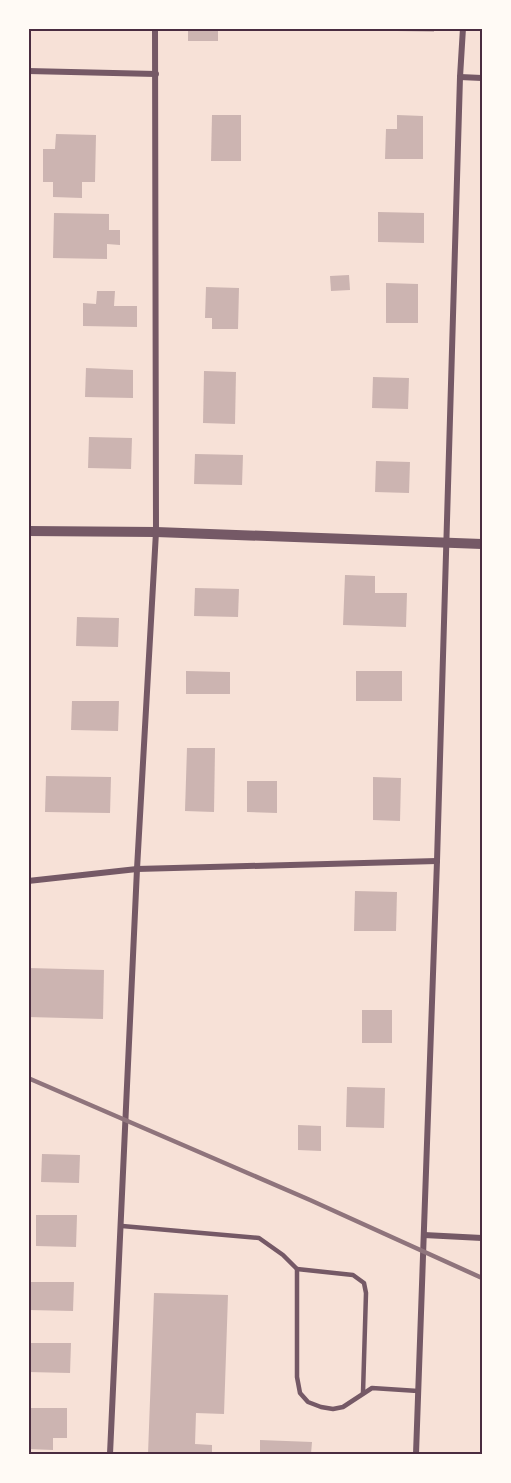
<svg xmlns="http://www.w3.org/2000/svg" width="511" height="1483" font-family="Roboto,sans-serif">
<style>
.building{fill:#ccb4b1}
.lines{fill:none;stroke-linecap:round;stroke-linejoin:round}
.service{stroke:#755966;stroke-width:4.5}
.minor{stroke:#755966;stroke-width:6}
.tertiary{stroke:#755966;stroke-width:10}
.rail{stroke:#8f747c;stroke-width:4.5}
.neatline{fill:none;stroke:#4a2c40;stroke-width:2}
</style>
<rect width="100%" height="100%" fill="#f7e1d7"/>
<g class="building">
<rect x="188" y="28" width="30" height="13"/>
<polygon points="397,28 434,28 434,32 397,31"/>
<polygon points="212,115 241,115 241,161 211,161"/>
<polygon points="397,115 423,116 423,159 385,159 386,129 397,129"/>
<polygon points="56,134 96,135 95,182 82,182 82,198 53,197 53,182 43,182 43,149 55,149"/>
<polygon points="378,212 424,213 424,243 378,242"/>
<polygon points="54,213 109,214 109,230 120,230 120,245 107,244 107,259 53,258"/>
<polygon points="349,275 350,290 331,291 330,276"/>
<polygon points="386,283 418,284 418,323 386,323"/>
<polygon points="206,287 239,288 238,329 212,329 212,318 205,318"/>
<polygon points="97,291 115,291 114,306 137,306 137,327 83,326 83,303 96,304"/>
<polygon points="86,368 133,370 133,398 85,397"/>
<polygon points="204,371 236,372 235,424 203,423"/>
<polygon points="373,377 409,378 408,409 372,408"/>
<polygon points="89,437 132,438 131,469 88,468"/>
<polygon points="195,454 243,455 242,485 194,484"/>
<polygon points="376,461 410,462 409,493 375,492"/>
<polygon points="345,575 375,576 375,593 407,593 406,627 343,625"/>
<polygon points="195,588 239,589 238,617 194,616"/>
<polygon points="77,617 119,618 118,647 76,646"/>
<polygon points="186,671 230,672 230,694 186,694"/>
<rect x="356" y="671" width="46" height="30"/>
<polygon points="72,701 119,701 118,731 71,730"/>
<polygon points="187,748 215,748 214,812 185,811"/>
<polygon points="46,776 111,777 110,813 45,812"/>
<polygon points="373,777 401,778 400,821 373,820"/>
<polygon points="247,781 277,781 277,813 247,812"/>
<polygon points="355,891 397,892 396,931 354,931"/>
<polygon points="28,968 104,970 103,1019 28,1017"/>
<rect x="362" y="1010" width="30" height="33"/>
<polygon points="347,1087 385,1088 384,1128 346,1127"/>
<polygon points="298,1125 321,1126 321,1151 298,1150"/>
<polygon points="42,1154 80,1155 79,1183 41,1182"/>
<polygon points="36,1215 77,1215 76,1247 36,1246"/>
<polygon points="29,1282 74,1282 73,1311 29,1310"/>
<polygon points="154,1293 228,1295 224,1414 196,1413 195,1444 212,1445 212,1454 148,1454"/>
<polygon points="28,1343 71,1343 70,1373 28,1372"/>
<polygon points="28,1408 67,1408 67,1438 53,1438 53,1450 28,1449"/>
<polygon points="260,1440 312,1442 311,1454 260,1454"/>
</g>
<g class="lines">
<g class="service">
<polyline points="122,1226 259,1238 283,1255 297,1269 297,1377 300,1393 308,1402 321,1407 333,1409 343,1407 372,1388 418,1391"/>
<polyline points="297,1269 353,1275 364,1283 366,1293 363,1393"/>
</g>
<g class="minor">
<polyline points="28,71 156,74"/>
<polyline points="460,77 482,78"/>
<polyline points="28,881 137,869 437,861"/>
<polyline points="424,1235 482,1238"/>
<polyline points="110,1454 137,869 156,532 155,28"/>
<polyline points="416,1454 437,861 460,77 463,28"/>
</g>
<polyline class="tertiary" points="28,531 156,532 482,544"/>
<polyline class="rail" points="28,1078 310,1200 482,1278"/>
</g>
<rect width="511" height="1483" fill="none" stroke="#fffaf5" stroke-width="60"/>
<rect x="30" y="30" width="451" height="1423" class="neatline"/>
</svg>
